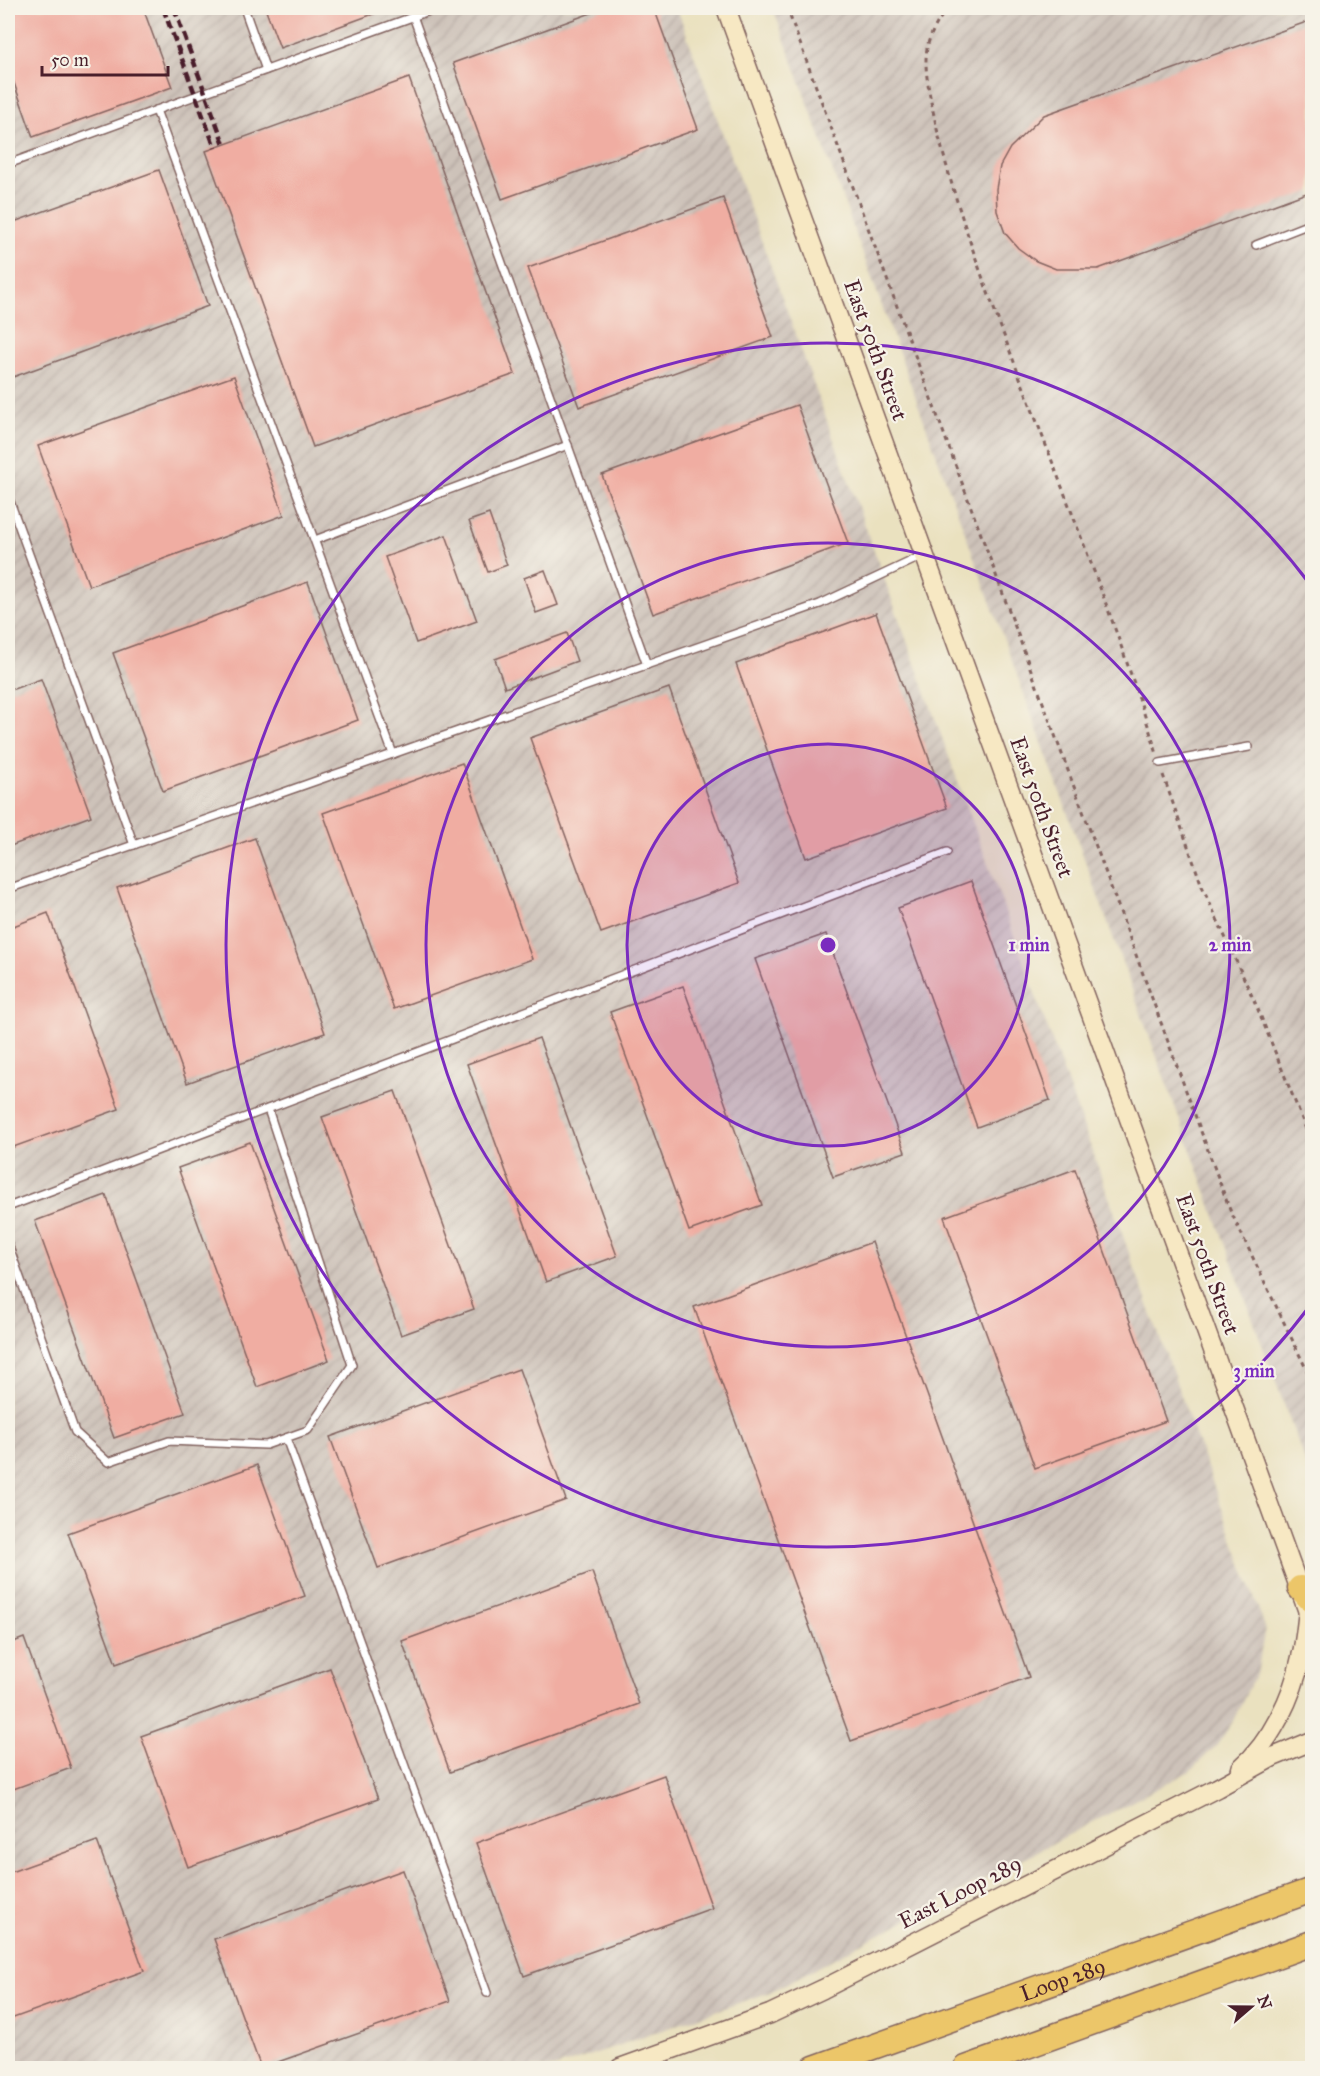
<svg xmlns="http://www.w3.org/2000/svg" width="1320" height="2076" font-family="'IM FELL Great Primer',serif">
<style>
.industrial{fill:url(#industrial-furrows)}
.building{fill:#f0ada2}
.lines{fill:none;stroke-linecap:round;stroke-linejoin:round}
.lane-casing{stroke:#82635f;stroke-width:10}
.secondary-casing{stroke:#82635f;stroke-width:21}
.highway-casing{stroke:#82635f;stroke-width:27}
.path{stroke:#82635f;stroke-width:3;stroke-dasharray:4.5 4.5;stroke-linecap:butt}
.lane{stroke:#fff;stroke-width:7}
.secondary{stroke:#f7e8c3;stroke-width:18}
.highway{stroke:#ecc669;stroke-width:24}
.rail{stroke:#4a1f2b;stroke-width:4.5;stroke-dasharray:9 4.5;stroke-linecap:butt}
.ring{fill:none;stroke:#7b2cbf;stroke-width:3}
.labels{text-anchor:middle;dominant-baseline:central;stroke-width:4.5;stroke-linejoin:round;paint-order:stroke}
.street-label{font-size:22px;fill:#4a1f2b;stroke:#f7f3e8}
.centre{fill:#7b2cbf;stroke:#f7f3e8;stroke-width:3}
.ring-label{font-size:18px;text-anchor:middle;font-weight:bold;fill:#7b2cbf;stroke:#f7f3e8;stroke-width:4.5;stroke-linejoin:round;paint-order:stroke}
</style>
<defs>
<pattern id="industrial-furrows" width="10" height="10" patternUnits="userSpaceOnUse" patternTransform="scale(1.5)"><rect width="10" height="10" fill="#cdc2b9"/><path d="M-1 1l2-2M0 10L10 0M9 11l2-2" fill="none" stroke="#b2a69f"/></pattern>
</defs>
<rect width="100%" height="100%" fill="#f7f3e8"/>
<filter id="ink" filterUnits="userSpaceOnUse"><feTurbulence type="fractalNoise" baseFrequency=".0167" numOctaves="2"/><feDisplacementMap in="SourceGraphic" scale="12" xChannelSelector="R" yChannelSelector="G"/><feConvolveMatrix kernelMatrix="1 2 1 2 8 2 1 2 1" color-interpolation-filters="sRGB"/></filter>
<filter id="wash" filterUnits="userSpaceOnUse"><feTurbulence type="fractalNoise" baseFrequency=".008" numOctaves="4" result="noise"/><feDisplacementMap in="SourceGraphic" scale="24" xChannelSelector="R" yChannelSelector="G"/><feGaussianBlur stdDeviation="1.35" result="paint"/><feColorMatrix in="noise" values="0 0 0 0 0 0 0 0 0 0 0 0 0 0 0 0 0 1.4 0 .05"/><feComposite in="paint" operator="in"/></filter>
<g filter="url(#wash)">
<rect width="100%" height="100%" fill="#eae1bf"/>
<g class="industrial">
<polygon points="8,8 677,8 1265,1627 1258,1669 1232,1723 1217,1745 1190,1771 770,1992 554,2068 8,2068"/>
<polygon points="773,8 1312,8 1312,1481"/>
</g>
<g id="blocks">
<g class="building">
<polygon points="8,8 143,8 172,87 33,137 8,66"/>
<polygon points="265,8 387,8 387,9 280,48"/>
<polygon points="605,8 654,8 698,129 502,199 453,63"/>
<polygon points="1312,20 1312,191 1098,269 1056,269 1036,261 1018,248 1005,233 997,211 996,189 1000,166 1010,148 1044,115"/>
<polygon points="409,78 515,374 313,447 206,151"/>
<polygon points="159,170 208,306 13,377 8,361 8,224"/>
<polygon points="723,198 773,337 579,407 528,268"/>
<polygon points="234,376 284,515 89,586 38,446"/>
<polygon points="797,405 848,543 653,614 602,475"/>
<polygon points="489,514 507,565 488,572 469,521"/>
<polygon points="446,535 477,621 416,643 385,557"/>
<polygon points="545,570 558,605 536,613 524,578"/>
<polygon points="308,582 358,720 163,791 113,653"/>
<polygon points="876,613 947,808 806,858 736,664"/>
<polygon points="567,633 577,661 505,688 495,659"/>
<polygon points="41,679 91,816 8,847 8,691"/>
<polygon points="669,688 739,883 601,933 530,738"/>
<polygon points="462,763 532,959 394,1009 323,813"/>
<polygon points="255,838 325,1033 187,1083 117,888"/>
<polygon points="971,881 1050,1100 977,1127 898,908"/>
<polygon points="48,913 119,1109 8,1149 8,928"/>
<polygon points="826,934 905,1152 833,1177 755,959"/>
<polygon points="683,986 762,1205 689,1231 610,1012"/>
<polygon points="539,1038 617,1256 546,1282 467,1064"/>
<polygon points="395,1091 474,1309 401,1335 322,1117"/>
<polygon points="250,1142 329,1360 257,1387 178,1168"/>
<polygon points="1075,1169 1166,1421 1035,1468 944,1217"/>
<polygon points="106,1195 185,1413 114,1438 35,1221"/>
<polygon points="872,1242 1029,1677 851,1741 694,1307"/>
<polygon points="519,1369 566,1500 378,1568 330,1437"/>
<polygon points="257,1465 305,1596 116,1664 68,1533"/>
<polygon points="592,1572 639,1704 450,1772 402,1641"/>
<polygon points="24,1638 71,1768 8,1791 8,1644"/>
<polygon points="330,1668 378,1799 188,1867 141,1736"/>
<polygon points="664,1775 712,1908 524,1976 476,1843"/>
<polygon points="97,1841 144,1971 8,2020 8,1873"/>
<polygon points="403,1870 450,2001 261,2068 214,1939"/>
</g>
</g>
</g>
<g filter="url(#ink)">
<use href="#blocks" fill-opacity="0" stroke="#82635f" stroke-width="1.5"/>
<g class="lines">
<defs>
<g id="lane">
<polyline points="244,8 266,70"/>
<polyline points="413,16 647,665"/>
<polyline points="156,110 393,754"/>
<polyline points="8,164 437,8"/>
<polyline points="1256,245 1312,223"/>
<polyline points="8,496 134,845"/>
<polyline points="315,540 568,445"/>
<polyline points="1160,763 1249,747"/>
<polyline points="8,889 820,604 922,556"/>
<polyline points="8,1207 947,852"/>
<polyline points="8,1244 75,1432 108,1462 169,1441 266,1445 308,1430 352,1365 268,1109"/>
<polyline points="286,1438 487,1993"/>
</g>
<g id="secondary">
<polyline points="726,8 1312,1623"/>
<path d="M1241 1768C1271 1742 1293 1696 1301 1657 1305 1642 1306 1626 1308 1611"/>
<polyline points="620,2068 770,2014 823,1989 1217,1788 1273,1757 1312,1741"/>
</g>
<g id="highway">
<polyline points="1300,1588 1312,1601"/>
<path id="s1" d="M814 2068 1312 1890"/>
<polyline points="966,2068 1312,1943"/>
</g>
</defs>
<use href="#lane" class="lane-casing"/>
<use href="#secondary" class="secondary-casing"/>
<use href="#highway" class="highway-casing"/>
<g class="path">
<polyline points="787,8 1230,1210 1312,1381"/>
<path d="M947 8C939 20 930 33 927 48 923 72 932 106 937 129 958 216 990 299 1022 383 1069 506 1118 628 1157 754"/>
<polyline points="1163,775 1202,886 1257,1007 1312,1144"/>
</g>
<use href="#lane" class="lane"/>
<use href="#secondary" class="secondary"/>
<use href="#highway" class="highway"/>
<g class="rail">
<polyline points="163,8 215,148"/>
<polyline points="174,8 224,144"/>
</g>
</g>
</g>
<circle cx="828" cy="945" r="201" fill="#7b2cbf" fill-opacity=".12"/>
<g class="ring">
<circle cx="828" cy="945" r="201"/>
<circle cx="828" cy="945" r="402"/>
<path d="M1312 1303A602 602 0 1 1 1312 587"/>
</g>
<g class="labels">
<g class="street-label">
<text transform="translate(876 350) rotate(70)">East 50th Street</text>
<text transform="translate(1042 807) rotate(70)">East 50th Street</text>
<text transform="translate(1208 1264) rotate(70)">East 50th Street</text>
<text transform="translate(960 1892) rotate(-27)">East Loop 289</text>
<text stroke="none"><textPath href="#s1" startOffset="264">Loop 289</textPath></text>
</g>
</g>
<circle cx="828" cy="945" r="9" class="centre"/>
<g class="ring-label">
<text x="1029" y="951">1 min</text>
<text x="1230" y="951">2 min</text>
<text x="1254" y="1377">3 min</text>
</g>
<rect width="1320" height="2076" fill="none" stroke="#f7f3e8" stroke-width="30"/>
<g transform="translate(1251 2007) rotate(70)" stroke="#f7f3e8" stroke-width="4.5" paint-order="stroke">
<path d="M0-4.5L10 22L0 15L-10 22Z" fill="#4a1f2b"/>
<text y="-9" font-size="16" font-weight="bold" text-anchor="middle" fill="#4a1f2b">N</text>
</g>
<path d="M42 66v9h126v-9" fill="none" stroke="#4a1f2b" stroke-width="3"/>
<text x="51" y="66" font-size="18" fill="#4a1f2b" stroke="#f7f3e8" stroke-width="4.5" paint-order="stroke">50 m</text>
</svg>
